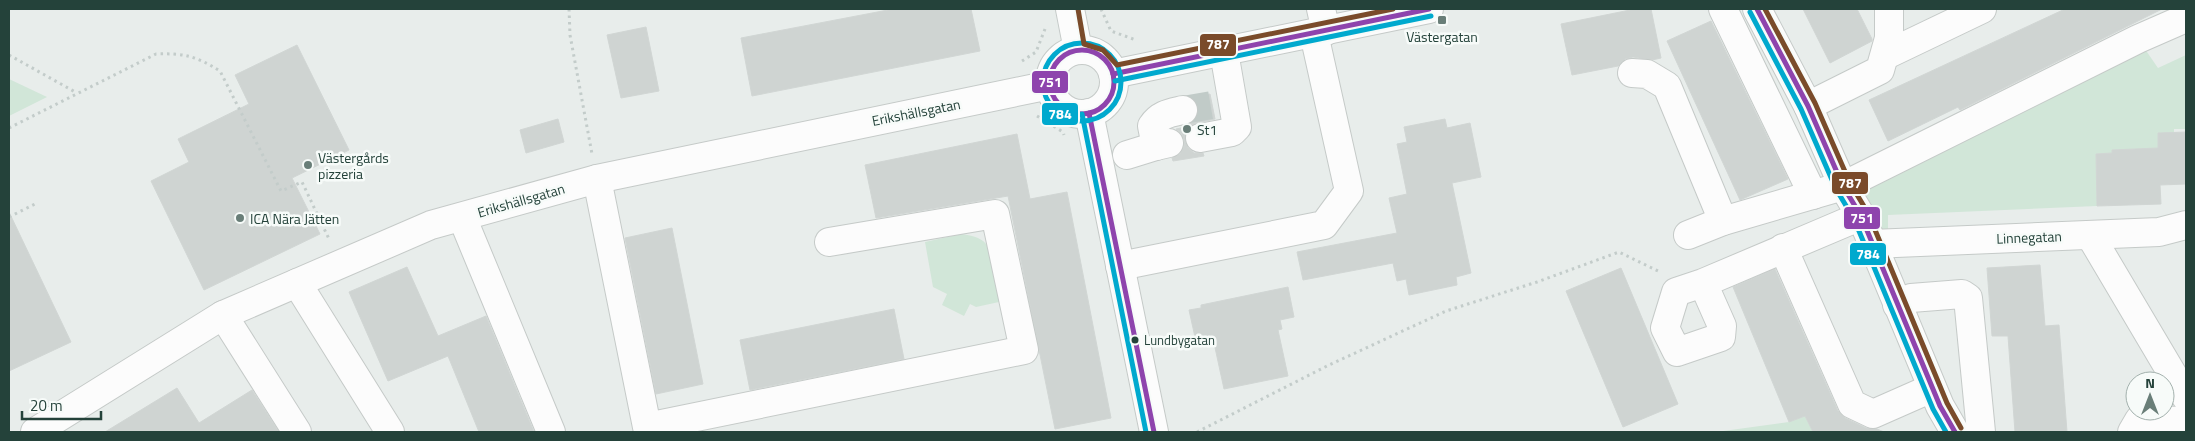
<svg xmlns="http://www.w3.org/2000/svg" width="2195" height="441" font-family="'Titillium Web',sans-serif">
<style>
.green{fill:#d1e6d8}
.building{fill:#cfd4d2;stroke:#d1d6d4}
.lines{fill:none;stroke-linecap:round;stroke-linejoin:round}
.minor-tunnel{stroke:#c1cbc8;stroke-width:28;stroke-dasharray:28 14;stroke-linecap:butt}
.minor-casing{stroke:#c5cac8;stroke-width:30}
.path{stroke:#c3ccca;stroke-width:3;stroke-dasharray:2.5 4;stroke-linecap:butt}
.minor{stroke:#fcfcfc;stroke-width:28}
.bus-1-casing{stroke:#f7fbf9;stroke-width:9}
.bus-2-casing{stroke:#f7fbf9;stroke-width:9}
.bus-3-casing{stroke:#f7fbf9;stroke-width:9}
.bus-1{stroke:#8e44ad;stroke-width:5}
.bus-2{stroke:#00a9ce;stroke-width:5}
.bus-3{stroke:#7a4b2a;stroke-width:5}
.poi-dot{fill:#697e78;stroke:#f7fbf9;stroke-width:2}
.bus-dot{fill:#24423a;stroke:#f7fbf9;stroke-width:2}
.labels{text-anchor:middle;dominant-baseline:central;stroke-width:5;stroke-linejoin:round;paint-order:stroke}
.bus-label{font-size:13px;fill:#24423a;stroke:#f7fbf9;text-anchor:start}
.poi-label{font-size:14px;fill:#24423a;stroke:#f7fbf9;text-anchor:start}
.street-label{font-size:14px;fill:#24423a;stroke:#f7fbf9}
.line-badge{stroke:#f7fbf9;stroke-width:2}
.badge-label{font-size:14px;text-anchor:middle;font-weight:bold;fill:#fff}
</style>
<rect width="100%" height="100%" fill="#e8edeb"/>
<g class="green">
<polygon points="2138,39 2158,68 2186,55 2186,129 2174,129 2174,133 2158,152 2143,149 2112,150 2112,153 2096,154 2097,206 1888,215 1888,243 1843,186"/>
<polygon points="9,79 47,97 9,116"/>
<path d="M961 234C969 235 981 237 986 244 995 257 996 286 999 302L976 307 970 304 964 316 942 305 947 294 933 287 925 242Z"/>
<polygon points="1805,416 1813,432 1716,432 1789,422"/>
</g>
<g class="building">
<polygon points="893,9 971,9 980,51 752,96 741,38"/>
<polygon points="1635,9 1651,9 1661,58 1652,60 1633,57 1625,59 1618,66 1572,75 1561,24"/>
<polygon points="1803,9 1857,9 1872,39 1872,41 1830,63"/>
<polygon points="2065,9 2162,9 1960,110 1958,107 1888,141 1869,100"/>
<polygon points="1711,21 1788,179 1740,200 1667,41"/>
<polygon points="646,27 659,91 621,98 607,35"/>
<polygon points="297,45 349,150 292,178 320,234 204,290 151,181 189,162 178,139 249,104 235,75"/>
<polygon points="1210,94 1215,119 1197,123 1190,126 1185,133 1185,140 1188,148 1194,153 1203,153 1204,156 1173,161 1172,158 1180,154 1184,147 1184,139 1181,133 1176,129 1186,127 1186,125 1193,122 1198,114 1198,106 1192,98"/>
<polygon points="558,119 564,142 526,153 520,130"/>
<polygon points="1445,119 1447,128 1470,123 1481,177 1452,183 1471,273 1456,277 1457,285 1409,295 1406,279 1397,281 1393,263 1303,280 1297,252 1397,233 1389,198 1407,194 1397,144 1407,142 1404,127"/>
<polygon points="2186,132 2186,184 2160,185 2161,204 2097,206 2096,154 2112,153 2112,150 2158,148 2158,133"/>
<polygon points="1017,134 1030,199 1067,192 1111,418 1055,429 1008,196 876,218 865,165"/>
<polygon points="9,212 71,342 9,371"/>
<polygon points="672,228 703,384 656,394 625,238"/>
<polygon points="2040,265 2045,326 2059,325 2067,432 2015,432 2008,336 1992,336 1987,268"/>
<polygon points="407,267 438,336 486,316 534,432 479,432 448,356 388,381 349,292"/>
<polygon points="1621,268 1678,404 1623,427 1566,291"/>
<polygon points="1775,269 1838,411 1845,418 1866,428 1877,429 1884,432 1813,432 1805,416 1789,422 1733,287"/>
<polygon points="1288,287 1294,317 1280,320 1282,329 1278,330 1288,376 1224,389 1214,343 1209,345 1207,335 1195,337 1189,310 1201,308 1201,305"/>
<polygon points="894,309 904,359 750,390 740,340"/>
<polygon points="177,388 199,423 252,390 279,432 105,432"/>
</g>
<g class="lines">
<polyline class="minor-tunnel" points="1183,110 1212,105"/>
<defs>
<g id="minor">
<polyline points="1070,9 1078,50"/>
<polyline points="1321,9 1326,31"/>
<polyline points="1723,9 1813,195"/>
<polyline points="1757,9 1808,106 1843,186 1861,216 1940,406 1955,432"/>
<circle cx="1082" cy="82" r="32"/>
<polyline points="1886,55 1982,9"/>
<polyline points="1632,73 1647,74 1667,86 1723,221"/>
<polyline points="1113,74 1429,9"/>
<polyline points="1808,106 1880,70 1889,38 1889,9"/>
<polyline points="1089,113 1154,432"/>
<polyline points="1200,138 1232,132 1237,127 1224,52"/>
<path d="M1156 146 1152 126C1160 114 1170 113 1183 110"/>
<polyline points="1127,155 1156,146 1169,143"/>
<polyline points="597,179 647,427 1024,350 995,214 829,242"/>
<polyline points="462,217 551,432"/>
<polyline points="1688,235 1723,221 1843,186 2138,39 2186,18"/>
<polyline points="2090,235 2186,397"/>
<polyline points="1872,244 2159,232 2186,225"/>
<polyline points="1783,248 1852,404 1873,414 1932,388"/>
<polyline points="1120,266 1324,225 1349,191 1314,34"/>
<polyline points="297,283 390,432"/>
<polyline points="1703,283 1676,292 1665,328 1677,352 1721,337 1722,326 1703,283 1861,216"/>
<polyline points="1897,305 1911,298 1962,294 1968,298 1981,432"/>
<polyline points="223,315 297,432"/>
<polyline points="35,432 223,315 431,225 597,179 1050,85"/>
<polyline points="2132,432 2139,420 2186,421"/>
</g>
</defs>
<use href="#minor" class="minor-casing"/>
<g class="path">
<polyline points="569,9 570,35 592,154"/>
<polyline points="1101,9 1111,31 1136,40"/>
<polyline points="9,55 77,93"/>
<polyline points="1022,61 1036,52 1045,29"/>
<polyline points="1037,116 1063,132 1064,135"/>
<path d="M9 128 156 54C184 53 196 56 220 71L281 191 302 182 329 239"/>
<polyline points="9,217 37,203"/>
<polyline points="1197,432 1327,366 1446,311 1537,282 1619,252 1658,271"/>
</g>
<use href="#minor" class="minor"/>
<defs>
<g id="bus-1">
<polyline points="1757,9 1808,106 1843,186 1861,216 1940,406 1955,432"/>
<circle cx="1082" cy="82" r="32"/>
<polyline points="1113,74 1429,9"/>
<polyline points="1089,113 1154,432"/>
</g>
<g id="bus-2">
<polyline points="1750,12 1801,109 1836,189 1854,219 1933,409 1946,432"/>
<circle cx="1082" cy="82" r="39"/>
<polyline points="1115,81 1431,16"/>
<polyline points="1082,114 1146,432"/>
</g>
<g id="bus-3">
<polyline points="1078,9 1084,44 1103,50 1117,65 1393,9"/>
<polyline points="1765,9 1815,103 1850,183 1868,213 1947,403 1961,428"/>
</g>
</defs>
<use href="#bus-1" class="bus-1-casing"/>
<use href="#bus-2" class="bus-2-casing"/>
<use href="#bus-3" class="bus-3-casing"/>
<use href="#bus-1" class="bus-1"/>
<use href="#bus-2" class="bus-2"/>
<use href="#bus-3" class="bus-3"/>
</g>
<g class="poi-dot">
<rect x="1437" y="15" width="10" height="10" rx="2.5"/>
<circle cx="1187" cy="129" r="5"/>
<circle cx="308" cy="165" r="5"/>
<circle cx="240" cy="218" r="5"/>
</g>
<circle class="bus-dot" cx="1135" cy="340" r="4.5"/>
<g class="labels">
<g class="bus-label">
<text x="1144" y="340">Lundbygatan</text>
</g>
<g class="poi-label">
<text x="1442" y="36" text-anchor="middle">Västergatan</text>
<text x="1197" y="129">St1</text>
<text x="318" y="157">Västergårds<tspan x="318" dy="16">pizzeria</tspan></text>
<text x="250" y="218">ICA Nära Jätten</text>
</g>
<g class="street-label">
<text transform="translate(916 112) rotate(-11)">Erikshällsgatan</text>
<text transform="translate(521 200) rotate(-16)">Erikshällsgatan</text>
<text transform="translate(2029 237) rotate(-2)">Linnegatan</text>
</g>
</g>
<g class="line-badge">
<rect x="1199" y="33" width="38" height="24" rx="5" fill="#7a4b2a"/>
<rect x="1031" y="70" width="38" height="24" rx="5" fill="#8e44ad"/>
<rect x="1041" y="102" width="38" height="24" rx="5" fill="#00a9ce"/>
<rect x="1831" y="171" width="38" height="24" rx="5" fill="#7a4b2a"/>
<rect x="1843" y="206" width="38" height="24" rx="5" fill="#8e44ad"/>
<rect x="1849" y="242" width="38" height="24" rx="5" fill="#00a9ce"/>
</g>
<g class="badge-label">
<text x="1218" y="49">787</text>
<text x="1050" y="87">751</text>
<text x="1060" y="119">784</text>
<text x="1850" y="188">787</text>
<text x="1862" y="223">751</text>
<text x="1868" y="259">784</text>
</g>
<rect width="2195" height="441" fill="none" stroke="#24423a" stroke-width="20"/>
<g transform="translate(2150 396)"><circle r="24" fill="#f7fbf9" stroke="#a3b1ad"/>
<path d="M0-4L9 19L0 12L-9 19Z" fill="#697e78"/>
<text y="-8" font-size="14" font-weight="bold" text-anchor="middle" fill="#24423a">N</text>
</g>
<path d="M22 411v8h79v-8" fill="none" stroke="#24423a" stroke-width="2.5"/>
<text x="30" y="411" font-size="15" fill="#24423a" stroke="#f7fbf9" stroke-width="4" paint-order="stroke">20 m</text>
</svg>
